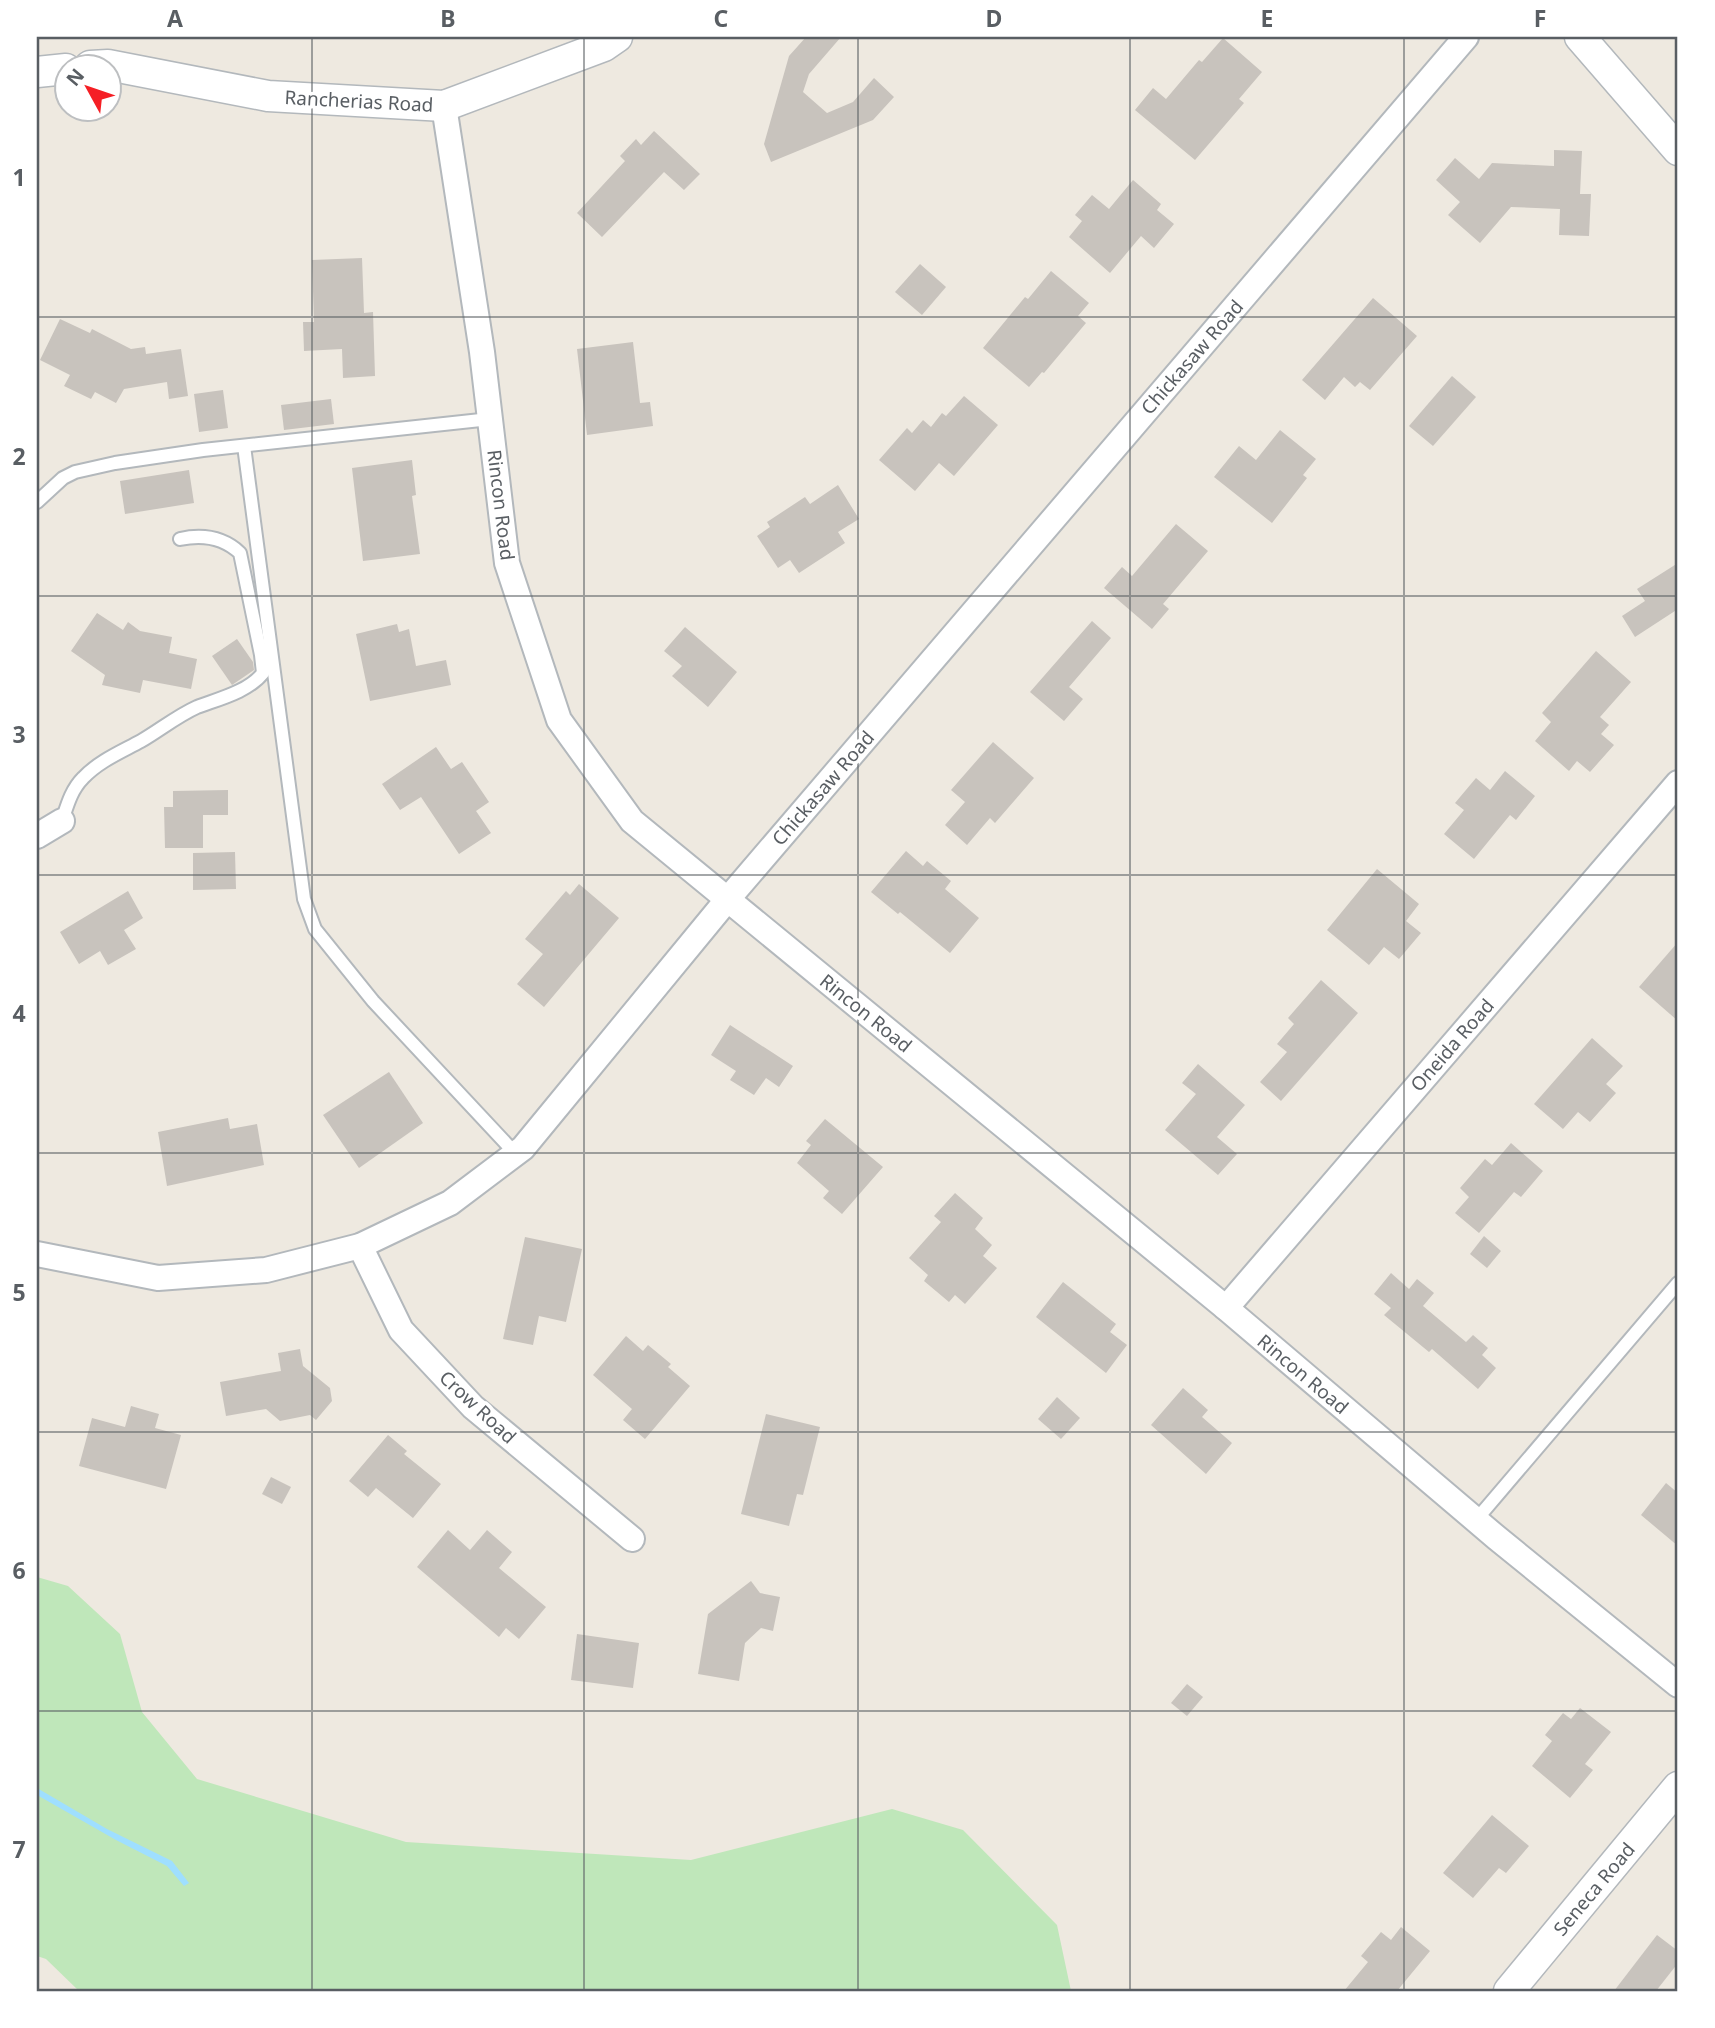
<svg xmlns="http://www.w3.org/2000/svg" width="1715" height="2028" font-family="'Noto Sans',sans-serif">
<style>
.green{fill:#bfe7ba}
.water{fill:#9fdfff}
.building{fill:#c8c3bd}
.lines{fill:none;stroke-linecap:round;stroke-linejoin:round}
.service-casing{stroke:#b3b8bc;stroke-width:16}
.minor-casing{stroke:#b3b8bc;stroke-width:28}
.tertiary-casing{stroke:#b3b8bc;stroke-width:33}
.service{stroke:#fff;stroke-width:12}
.minor{stroke:#fff;stroke-width:24}
.tertiary{stroke:#fff;stroke-width:30}
.grid{fill:none;stroke:#595e63;stroke-width:2;stroke-opacity:0.55}
.labels{text-anchor:middle;dominant-baseline:central;stroke-width:7;stroke-linejoin:round;paint-order:stroke}
.street-label{font-size:19px;fill:#595e63;stroke:#fff}
.neatline{fill:none;stroke:#595e63;stroke-width:2.5}
.grid-label{font-size:23px;text-anchor:middle;font-weight:bold;fill:#595e63}
</style>
<rect width="100%" height="100%" fill="#eee9e0"/>
<polygon class="green" points="37,1577 68,1586 120,1634 142,1712 197,1779 406,1842 691,1860 892,1809 963,1830 1057,1925 1071,1991 79,1991 46,1959 37,1956"/>
<polygon class="water" points="37,1788 107,1829 172,1861 189,1883 184,1886 167,1866 116,1840 37,1795"/>
<g class="building">
<polygon points="806,37 841,37 809,74 803,92 827,113 853,102 874,78 894,97 873,120 771,162 764,144 789,56"/>
<polygon points="1223,38 1262,72 1239,99 1244,103 1195,160 1135,110 1153,88 1166,99 1199,60 1202,62"/>
<polygon points="654,131 700,174 684,190 664,172 602,237 577,213 625,161 620,156 636,139 641,145"/>
<polygon points="1554,150 1582,151 1580,194 1591,194 1589,236 1559,235 1560,209 1511,207 1480,243 1448,215 1460,202 1436,180 1455,158 1479,179 1492,163 1554,166"/>
<polygon points="1133,180 1161,204 1157,210 1174,224 1154,248 1141,236 1110,273 1069,237 1082,221 1075,215 1092,195 1109,209"/>
<polygon points="362,258 364,313 373,312 375,376 343,378 342,349 304,351 303,322 314,322 312,260"/>
<polygon points="920,264 946,287 922,315 895,292"/>
<polygon points="1051,271 1089,303 1078,316 1086,323 1044,373 1042,372 1029,387 983,348 1025,297 1028,299"/>
<polygon points="1373,298 1417,336 1370,390 1360,382 1355,387 1344,377 1325,400 1302,380"/>
<polygon points="60,319 90,333 92,329 131,349 145,347 146,354 181,349 188,396 169,399 167,382 124,389 116,403 95,392 91,399 64,386 70,375 40,360"/>
<polygon points="633,342 640,403 650,402 653,426 587,435 577,349"/>
<polygon points="1452,376 1476,397 1433,446 1409,426"/>
<polygon points="223,390 228,428 199,432 194,394"/>
<polygon points="964,396 998,425 954,476 939,463 915,491 879,460 907,428 912,433 923,420 931,427 942,413 946,416"/>
<polygon points="331,399 334,424 284,430 281,405"/>
<polygon points="1280,430 1316,459 1303,475 1307,478 1272,523 1214,477 1239,446 1256,460"/>
<polygon points="412,460 416,495 412,496 420,554 363,561 352,468"/>
<polygon points="189,470 194,503 125,514 120,481"/>
<polygon points="838,485 859,519 838,532 845,543 799,573 790,560 778,568 757,536 770,527 767,522 805,497 810,504"/>
<polygon points="1176,524 1208,551 1163,604 1169,609 1152,629 1104,588 1122,567 1132,576"/>
<polygon points="1678,563 1678,609 1635,637 1622,616 1645,601 1637,589"/>
<polygon points="97,613 123,630 128,622 140,631 172,637 169,653 197,659 191,689 143,680 140,693 102,685 105,675 71,651"/>
<polygon points="1092,621 1111,638 1069,687 1083,699 1064,721 1030,692"/>
<polygon points="397,624 399,632 409,629 416,666 446,660 451,685 370,701 356,634"/>
<polygon points="685,627 737,672 708,707 672,676 682,666 664,651"/>
<polygon points="237,639 253,662 254,670 232,685 212,656"/>
<polygon points="1596,651 1631,682 1600,717 1609,725 1601,734 1614,745 1590,772 1577,761 1569,771 1535,741 1551,722 1542,713"/>
<polygon points="993,742 1034,778 995,823 990,818 967,845 945,825 965,802 951,790"/>
<polygon points="436,747 451,769 462,762 489,802 476,811 491,833 459,854 421,797 400,810 382,784"/>
<polygon points="1505,771 1535,796 1516,820 1510,815 1474,859 1444,834 1464,810 1455,803 1476,778 1490,790"/>
<polygon points="228,790 228,815 203,815 203,848 165,848 164,807 173,807 173,791"/>
<polygon points="906,851 923,866 927,861 951,881 945,889 979,918 950,953 900,912 898,914 871,892"/>
<polygon points="235,852 236,889 193,890 193,853"/>
<polygon points="1377,869 1419,904 1406,921 1421,933 1399,959 1384,947 1369,965 1327,930"/>
<polygon points="579,884 619,918 544,1007 517,984 543,954 525,939 566,891 570,895"/>
<polygon points="128,891 143,918 124,930 136,949 108,965 100,951 79,964 60,932"/>
<polygon points="1678,942 1678,1021 1639,987"/>
<polygon points="1321,980 1358,1013 1281,1101 1260,1082 1287,1052 1277,1044 1294,1024 1288,1018"/>
<polygon points="730,1025 793,1066 779,1087 766,1078 754,1095 730,1080 736,1071 711,1055"/>
<polygon points="1592,1038 1623,1066 1606,1084 1616,1093 1590,1122 1578,1112 1563,1129 1534,1104"/>
<polygon points="1198,1064 1245,1105 1217,1137 1237,1154 1218,1175 1165,1130 1196,1094 1182,1083"/>
<polygon points="389,1072 423,1123 359,1168 323,1115"/>
<polygon points="228,1118 230,1129 257,1124 264,1165 167,1186 158,1132"/>
<polygon points="825,1119 883,1167 842,1214 823,1198 829,1191 797,1163 811,1145 806,1141"/>
<polygon points="1511,1143 1543,1171 1521,1197 1514,1192 1479,1233 1455,1213 1469,1197 1460,1188 1485,1159 1492,1165"/>
<polygon points="955,1193 983,1218 975,1229 992,1245 983,1256 997,1268 965,1304 955,1295 949,1302 924,1281 928,1275 909,1258 941,1222 934,1216"/>
<polygon points="1484,1236 1501,1251 1487,1268 1470,1254"/>
<polygon points="525,1237 582,1249 566,1322 539,1316 533,1345 503,1339"/>
<polygon points="1391,1273 1409,1289 1417,1279 1434,1293 1423,1306 1466,1342 1473,1335 1488,1348 1482,1355 1496,1368 1478,1389 1432,1349 1429,1352 1384,1315 1391,1308 1374,1294"/>
<polygon points="1063,1282 1116,1324 1110,1332 1127,1345 1106,1373 1036,1317"/>
<polygon points="626,1336 643,1351 648,1345 671,1364 668,1367 690,1386 645,1439 623,1420 632,1409 593,1375"/>
<polygon points="300,1349 303,1366 330,1388 332,1401 316,1420 310,1415 280,1421 266,1409 226,1416 220,1382 281,1371 278,1353"/>
<polygon points="1183,1388 1208,1410 1202,1417 1232,1443 1206,1474 1151,1425"/>
<polygon points="1057,1397 1080,1418 1061,1439 1038,1419"/>
<polygon points="131,1406 159,1414 155,1428 181,1435 166,1489 79,1466 92,1418 125,1427"/>
<polygon points="766,1414 820,1427 803,1495 797,1494 789,1526 741,1514"/>
<polygon points="388,1435 407,1451 404,1454 441,1484 413,1518 376,1488 368,1497 349,1481"/>
<polygon points="271,1477 291,1487 282,1504 262,1494"/>
<polygon points="1666,1483 1678,1493 1678,1546 1641,1515"/>
<polygon points="448,1530 470,1550 487,1530 512,1552 499,1568 546,1607 519,1639 506,1628 499,1637 417,1567"/>
<polygon points="751,1581 760,1593 780,1597 773,1631 761,1628 745,1643 739,1681 698,1674 708,1614"/>
<polygon points="577,1634 639,1643 633,1688 571,1680"/>
<polygon points="1187,1684 1203,1697 1187,1716 1171,1703"/>
<polygon points="1580,1708 1611,1732 1585,1764 1593,1770 1570,1798 1532,1766 1552,1741 1545,1735 1563,1713 1571,1719"/>
<polygon points="1492,1815 1529,1846 1506,1873 1499,1868 1473,1898 1443,1873"/>
<polygon points="1401,1927 1430,1951 1397,1991 1344,1991 1368,1962 1361,1956 1381,1932 1391,1940"/>
<polygon points="1657,1935 1678,1951 1678,1963 1656,1991 1614,1991"/>
</g>
<g class="lines">
<defs>
<g id="service">
<polyline points="244,446 304,899 315,929 373,1001 515,1153"/>
<polyline points="37,502 63,478 75,472 115,463 203,450 490,419"/>
<path d="M62 821C67 806 71 790 83 778 99 761 121 752 141 741 160 730 177 716 197 707 218 699 248 692 263 673L261 655 240 553C223 537 203 534 180 539"/>
<polyline points="1476,1520 1678,1283"/>
</g>
<g id="minor">
<polyline points="444,106 482,352 507,563 559,720 632,821 1226,1308 1497,1538 1678,1685"/>
<polyline points="37,836 62,821"/>
<polyline points="360,1246 401,1330 473,1407 632,1539"/>
<polyline points="37,1254 158,1278 266,1270 360,1246 450,1203 523,1148 727,900 1466,37"/>
<polyline points="1226,1308 1678,783"/>
</g>
<g id="tertiary">
<polyline points="1580,37 1678,150"/>
<polyline points="90,66 108,65 268,96 444,106 604,46 617,37"/>
<polyline points="37,72 66,69"/>
<polyline points="1509,1991 1678,1787"/>
</g>
</defs>
<use href="#service" class="service-casing"/>
<use href="#minor" class="minor-casing"/>
<use href="#tertiary" class="tertiary-casing"/>
<use href="#service" class="service"/>
<use href="#minor" class="minor"/>
<use href="#tertiary" class="tertiary"/>
</g>
<path class="grid" d="M312 37V1991M584 37V1991M858 37V1991M1130 37V1991M1404 37V1991M37 317H1678M37 596H1678M37 875H1678M37 1153H1678M37 1432H1678M37 1711H1678"/>
<g class="labels">
<g class="street-label">
<text transform="translate(359 101) rotate(3)">Rancherias Road</text>
<text transform="translate(1192 357) rotate(-49)">Chickasaw Road</text>
<text transform="translate(501 505) rotate(83)">Rincon Road</text>
<text transform="translate(823 788) rotate(-49)">Chickasaw Road</text>
<text transform="translate(866 1013) rotate(39)">Rincon Road</text>
<text transform="translate(1452 1045) rotate(-49)">Oneida Road</text>
<text transform="translate(1303 1374) rotate(40)">Rincon Road</text>
<text transform="translate(478 1407) rotate(43)">Crow Road</text>
<text transform="translate(1594 1889) rotate(-50)">Seneca Road</text>
</g>
</g>
<rect width="1715" height="2028" fill="none" stroke="#ffffff" stroke-width="77"/>
<g transform="translate(88 88) rotate(310)"><circle r="33" fill="#ffffff" stroke="#bdbfc1" stroke-width="2"/>
<path d="M0-5L12 26L0 18L-12 26Z" fill="#f51f25"/>
<text y="-10" font-size="19" font-weight="bold" text-anchor="middle" fill="#595e63">N</text>
</g>
<rect x="38" y="38" width="1638" height="1952" class="neatline"/>
<g class="grid-label">
<text x="175" y="27">A</text>
<text x="448" y="27">B</text>
<text x="721" y="27">C</text>
<text x="994" y="27">D</text>
<text x="1267" y="27">E</text>
<text x="1540" y="27">F</text>
<text x="19" y="186">1</text>
<text x="19" y="465">2</text>
<text x="19" y="743">3</text>
<text x="19" y="1022">4</text>
<text x="19" y="1301">5</text>
<text x="19" y="1579">6</text>
<text x="19" y="1858">7</text>
</g>
</svg>
